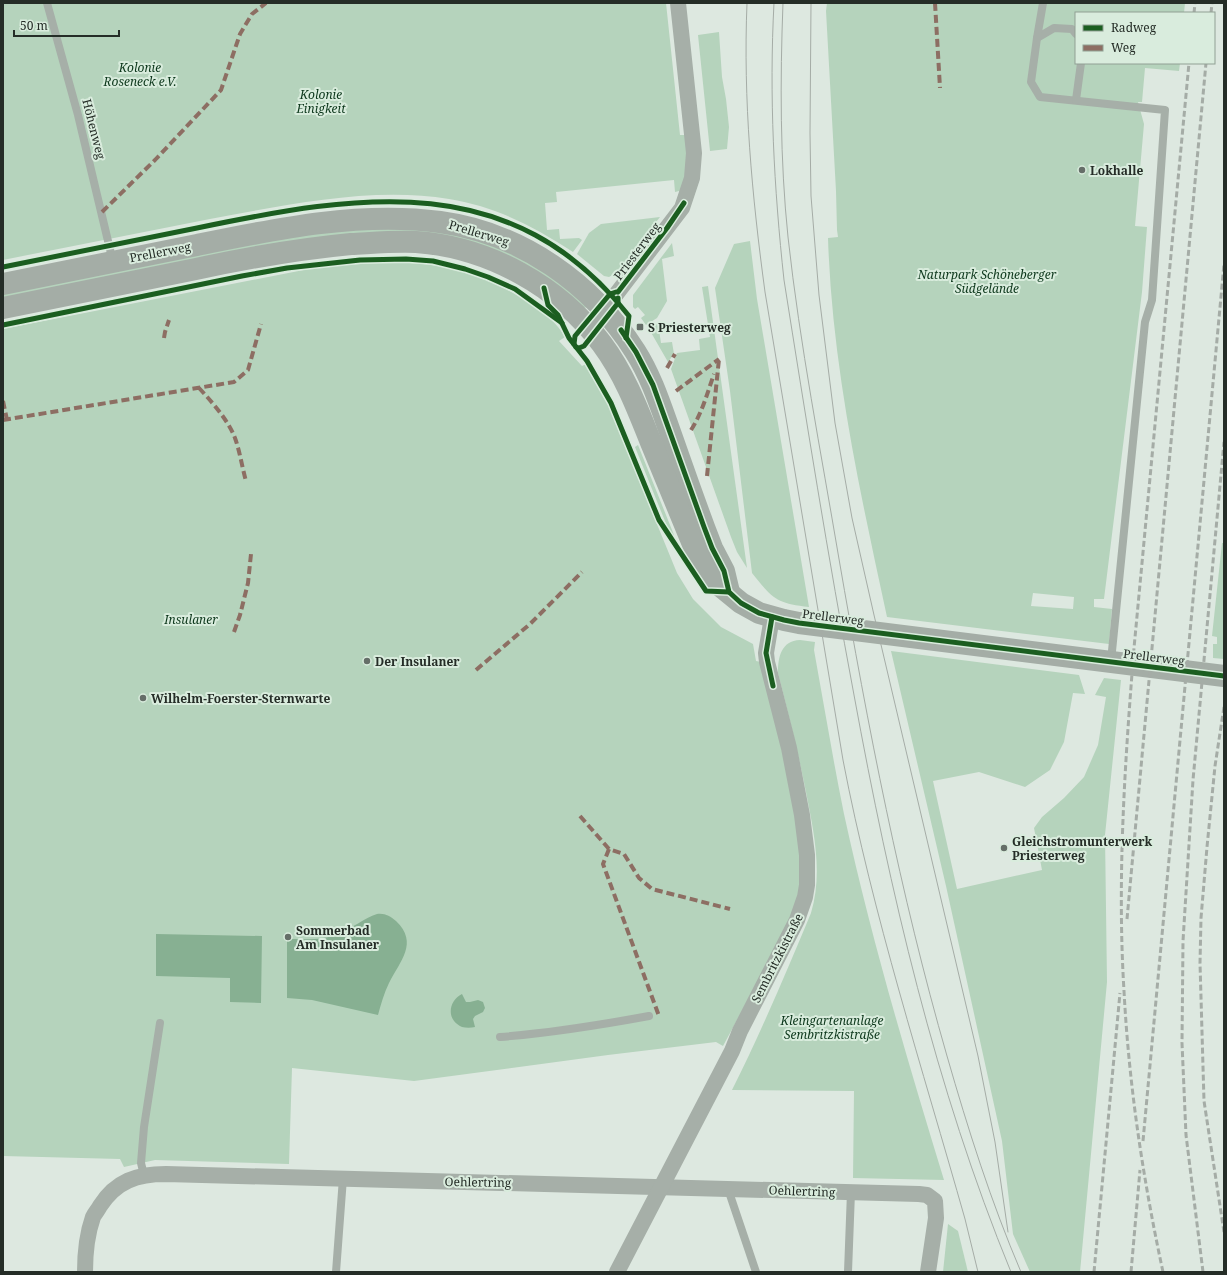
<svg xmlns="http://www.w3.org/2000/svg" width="1227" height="1275" font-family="'Noto Serif',serif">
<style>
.green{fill:#b5d3bc;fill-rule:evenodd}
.water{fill:#87b092}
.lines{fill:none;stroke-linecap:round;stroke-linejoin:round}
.lane{stroke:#a6afa8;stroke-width:8}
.street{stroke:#a6afa8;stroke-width:16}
.secondary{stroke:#a4ada6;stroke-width:22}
.tram{stroke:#a5aca6;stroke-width:1}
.rail{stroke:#a5aca6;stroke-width:3;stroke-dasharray:6 3;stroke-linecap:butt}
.quiet{stroke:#8d6e63;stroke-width:4;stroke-dasharray:8 4;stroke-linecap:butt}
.cycleway-casing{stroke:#d9ecdd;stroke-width:8}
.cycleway{stroke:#1b5e20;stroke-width:5}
.poi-dot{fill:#656e68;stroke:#d9ecdd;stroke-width:1.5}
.labels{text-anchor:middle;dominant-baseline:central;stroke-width:4;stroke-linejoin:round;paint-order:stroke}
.park-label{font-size:12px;font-style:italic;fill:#0c371b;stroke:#d9ecdd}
.street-label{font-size:12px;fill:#252d27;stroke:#d9ecdd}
.poi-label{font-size:12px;font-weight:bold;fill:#252d27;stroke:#d9ecdd;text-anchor:start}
</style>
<rect width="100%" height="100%" fill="#dde8e0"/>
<g class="green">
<path d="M3 3H666L680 135H686L688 157 683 190 675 192 674 180 556 192 557 202 545 203 547 230 559 229 560 239 579 238 582 240 573 252C533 226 497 207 449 199 372 186 286 205 210 219 141 233 72 246 3 260Z"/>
<path d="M827 3H1185L1184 13H1076V63H1180L1179 71 1145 68 1142 102H1138L1144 124 1135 226 1147 227 1142 292 1104 599H1094V607L1112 609 1109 644 887 617C860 492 832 366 828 238L838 237 837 230 836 191 826 11ZM1033 593 1074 597 1073 609 1031 606Z"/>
<polygon points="719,32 722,77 726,99 729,127 727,149 710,151 698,35"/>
<polygon points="660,217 616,273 609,277 604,276 577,254 589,233 601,224"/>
<polygon points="412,227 481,240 539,266 591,307 581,308 430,236 3,300 3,292 311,232"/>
<path d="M750 241 757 299 809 607C776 603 773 599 752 573L730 391 715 288 734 244Z"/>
<polygon points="672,243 674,256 662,259 667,301 657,318 646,325 641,318 645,315 638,307 635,309 633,307 633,295"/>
<path d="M380 263C390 263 400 262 410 263 454 265 497 281 533 305 545 314 558 324 565 337L559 341 582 366 586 364 609 407 677 573 693 599 721 627 753 644 756 661 761 662 796 810 802 881 790 922 723 1046 716 1042 608 1055 414 1081 292 1068 289 1164 155 1160 124 1167 120 1159 3 1156V329L324 266Z"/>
<polygon points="708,286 747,568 737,552 731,537 671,369 677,353 700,350 699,339 710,337 702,287"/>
<polygon points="658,323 661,343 672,342 674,354 668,362 649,329"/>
<polygon points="638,445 674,535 671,536 635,447"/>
<polygon points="1222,543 1224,543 1224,659 1213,658 1213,644 1217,644 1217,637 1212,636"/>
<path d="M800 640 815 642 814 650C824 705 833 760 844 814 871 938 907 1059 944 1180L853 1178 854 1091 732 1090C761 1032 786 973 811 913 823 873 814 833 806 792 798 752 788 712 778 673 778 657 781 641 800 640Z"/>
<polygon points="891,651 1079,675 1085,694 1073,693 1064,742 1050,770 1025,787 979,772 933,781 957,889 1042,870 1034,828 1042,817 1064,798 1084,777 1098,745 1106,697 1095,695 1104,678 1121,680 1105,835 1107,982 1080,1272 1030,1272 1013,1234 1002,1141 946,886"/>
<polygon points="948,1224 958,1231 968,1272 943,1272"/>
</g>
<g class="water">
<path d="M377 914C385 913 390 916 396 921 419 943 400 961 389 983 384 993 381 1004 378 1015L312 1000 287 998V939C305 939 324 941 340 933 353 928 364 918 377 914Z"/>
<polygon points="156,934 262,936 261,1003 230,1002 230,978 156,976"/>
<path d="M462 994 466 1002H470L478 1000 483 1002 485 1008 483 1012 475 1016 473 1019 475 1027C471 1028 466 1028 462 1027 446 1020 448 1001 462 994Z"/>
</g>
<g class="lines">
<g class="lane">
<polyline points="47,3 78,115 113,262"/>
<polyline points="1076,34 1072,29 1054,28 1037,38 1031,82 1040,97 1165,110 1152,300 1145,322 1111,661"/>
<polyline points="1037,38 1043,3"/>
<polyline points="1076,100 1081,63"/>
<path d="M500 1037C550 1033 600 1025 649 1016"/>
<polyline points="144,1175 141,1163 144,1127 160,1023"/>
<polyline points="728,1189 756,1272"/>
<polyline points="336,1272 343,1178"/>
<polyline points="848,1272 851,1192"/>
</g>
<g class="street">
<polyline points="598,318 682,208 692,178 694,153 678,3"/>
<path d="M85 1272C85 1254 87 1234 93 1217 95 1213 98 1210 100 1206 116 1181 137 1174 166 1174L919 1194 927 1195 935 1201 936 1218 928 1272"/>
<polyline points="617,1272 732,1051 740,1031 797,920 805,897 807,885 807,855 802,815 789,748 767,662 766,653 772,617"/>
</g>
<g class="secondary">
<path d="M3 284C68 271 132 258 197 245 275 229 360 211 440 222 521 233 592 283 635 351 651 376 660 404 670 432 681 463 692 495 704 527L712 548 724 571 729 592"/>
<path d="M3 308C67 295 131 282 196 269 247 258 298 249 351 244 372 243 394 241 416 242 488 247 559 286 602 344 625 375 638 410 652 445 667 482 682 518 697 554L708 576 741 603 759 613 784 620 799 623 1224 676"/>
</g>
<g class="tram">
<path d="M747 3C743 100 752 196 765 292L843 760C873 916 922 1067 965 1219L978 1272"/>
<path d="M774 3C769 96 774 188 784 280 806 419 828 557 854 695 890 891 935 1087 1011 1272"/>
<path d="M783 3C780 81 780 160 788 237 800 346 821 452 839 559 868 727 900 893 947 1056 968 1129 991 1202 1021 1272"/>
<polyline points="811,3 810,133 811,196 819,295 835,423 852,518 874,615 978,1056 995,1142 1008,1232"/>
</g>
<g class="rail">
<polyline points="1194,13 1195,3"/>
<polyline points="1211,13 1212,3"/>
<polyline points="1224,707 1215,766 1207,847 1201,918 1200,963 1204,1101 1224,1232"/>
<polyline points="1127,919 1206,63"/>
<polyline points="1143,1141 1224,264"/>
<polyline points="1094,1272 1120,993"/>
<polyline points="1131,1272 1140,1170"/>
<path d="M1163 1272C1143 1179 1129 1086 1124 991 1117 877 1125 762 1134 648L1189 63"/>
<polyline points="1203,1272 1186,1135 1182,1043 1183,941 1193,780 1224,442"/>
</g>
<g class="quiet">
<polyline points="935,3 940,88"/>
<polyline points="102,212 155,160 221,90 240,34 252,14 266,3"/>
<polyline points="164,338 165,332 169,320"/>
<polyline points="667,368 675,354"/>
<path d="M199 388C212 402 228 420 235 438 240 452 242 467 246 481"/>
<polyline points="676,391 719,359"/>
<polyline points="3,401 7,420"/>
<polyline points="3,420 234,382 248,370 261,324"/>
<path d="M691 430C702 413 707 394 714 374"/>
<polyline points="707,476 719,359"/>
<polyline points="234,632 240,615 248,583 251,554"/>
<polyline points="476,670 530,624 582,572"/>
<polyline points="580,816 609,849 624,854 639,878 652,889 730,909"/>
<polyline points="609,849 603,864 659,1016"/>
</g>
<defs>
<g id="cycleway">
<path d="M3 267C68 254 133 241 197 228 361 194 512 168 629 316L626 338"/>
<polyline points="544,288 548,305 558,315 569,338 587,361 611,403 659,520 706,591 729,592"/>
<polyline points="618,292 667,228 684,203"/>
<polyline points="3,325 242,276 287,268 360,260 406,259 433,261 465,269 488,277 515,289 562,323"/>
<polyline points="621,330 636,352 653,385 704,527 712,548 724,571 729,592 741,603 759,613 784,620 799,623 1224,676"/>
<polyline points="574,344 575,336 610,294 616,292"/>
<polyline points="576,347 579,348 584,346 618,303 618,298"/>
<polyline points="772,617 766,653 773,686"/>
</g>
</defs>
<use href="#cycleway" class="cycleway-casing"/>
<use href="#cycleway" class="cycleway"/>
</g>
<g class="poi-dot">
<circle cx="1082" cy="170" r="4"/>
<rect x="636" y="323" width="8" height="8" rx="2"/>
<circle cx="367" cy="661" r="4"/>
<circle cx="143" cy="698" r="4"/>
<circle cx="1004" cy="848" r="4"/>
<circle cx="288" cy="937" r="4"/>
</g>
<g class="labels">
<g class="park-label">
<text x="140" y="67">Kolonie<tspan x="140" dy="14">Roseneck e.V.</tspan></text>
<text x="321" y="94">Kolonie<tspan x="321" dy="14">Einigkeit</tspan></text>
<text x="987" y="274">Naturpark Schöneberger<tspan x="987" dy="14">Südgelände</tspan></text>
<text x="191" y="619">Insulaner</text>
<text x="832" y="1020">Kleingartenanlage<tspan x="832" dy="14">Sembritzkistraße</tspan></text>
</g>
<g class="street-label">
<text transform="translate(94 129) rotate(76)">Höhenweg</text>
<text transform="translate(479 233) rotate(17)">Prellerweg</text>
<text transform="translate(637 251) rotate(-53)">Priesterweg</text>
<text transform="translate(160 252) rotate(-11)">Prellerweg</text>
<text transform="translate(833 617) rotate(7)">Prellerweg</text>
<text transform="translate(1154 657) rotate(7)">Prellerweg</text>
<text transform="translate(777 958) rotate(-63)">Sembritzkistraße</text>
<text transform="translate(478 1182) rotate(1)">Oehlertring</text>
<text transform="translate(802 1191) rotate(2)">Oehlertring</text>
</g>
<g class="poi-label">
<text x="1090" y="170">Lokhalle</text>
<text x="648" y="327">S Priesterweg</text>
<text x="375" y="661">Der Insulaner</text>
<text x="151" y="698">Wilhelm-Foerster-Sternwarte</text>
<text x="1012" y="841">Gleichstromunterwerk<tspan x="1012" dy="14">Priesterweg</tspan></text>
<text x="296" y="930">Sommerbad<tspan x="296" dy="14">Am Insulaner</tspan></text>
</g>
</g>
<rect width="1227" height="1275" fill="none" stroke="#252d27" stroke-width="8"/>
<rect x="1075" y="12" width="140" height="52" fill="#d9ecdd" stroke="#91a094"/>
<rect x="1083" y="25" width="20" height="6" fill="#1b5e20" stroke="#91a094"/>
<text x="1111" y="32" font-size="12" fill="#252d27">Radweg</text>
<rect x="1083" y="45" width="20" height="6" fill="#8d6e63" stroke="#91a094"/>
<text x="1111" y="52" font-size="12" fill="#252d27">Weg</text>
<path d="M14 30v6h105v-6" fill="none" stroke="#252d27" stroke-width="2"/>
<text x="20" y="30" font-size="12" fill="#252d27" stroke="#d9ecdd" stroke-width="3" paint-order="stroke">50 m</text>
</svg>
